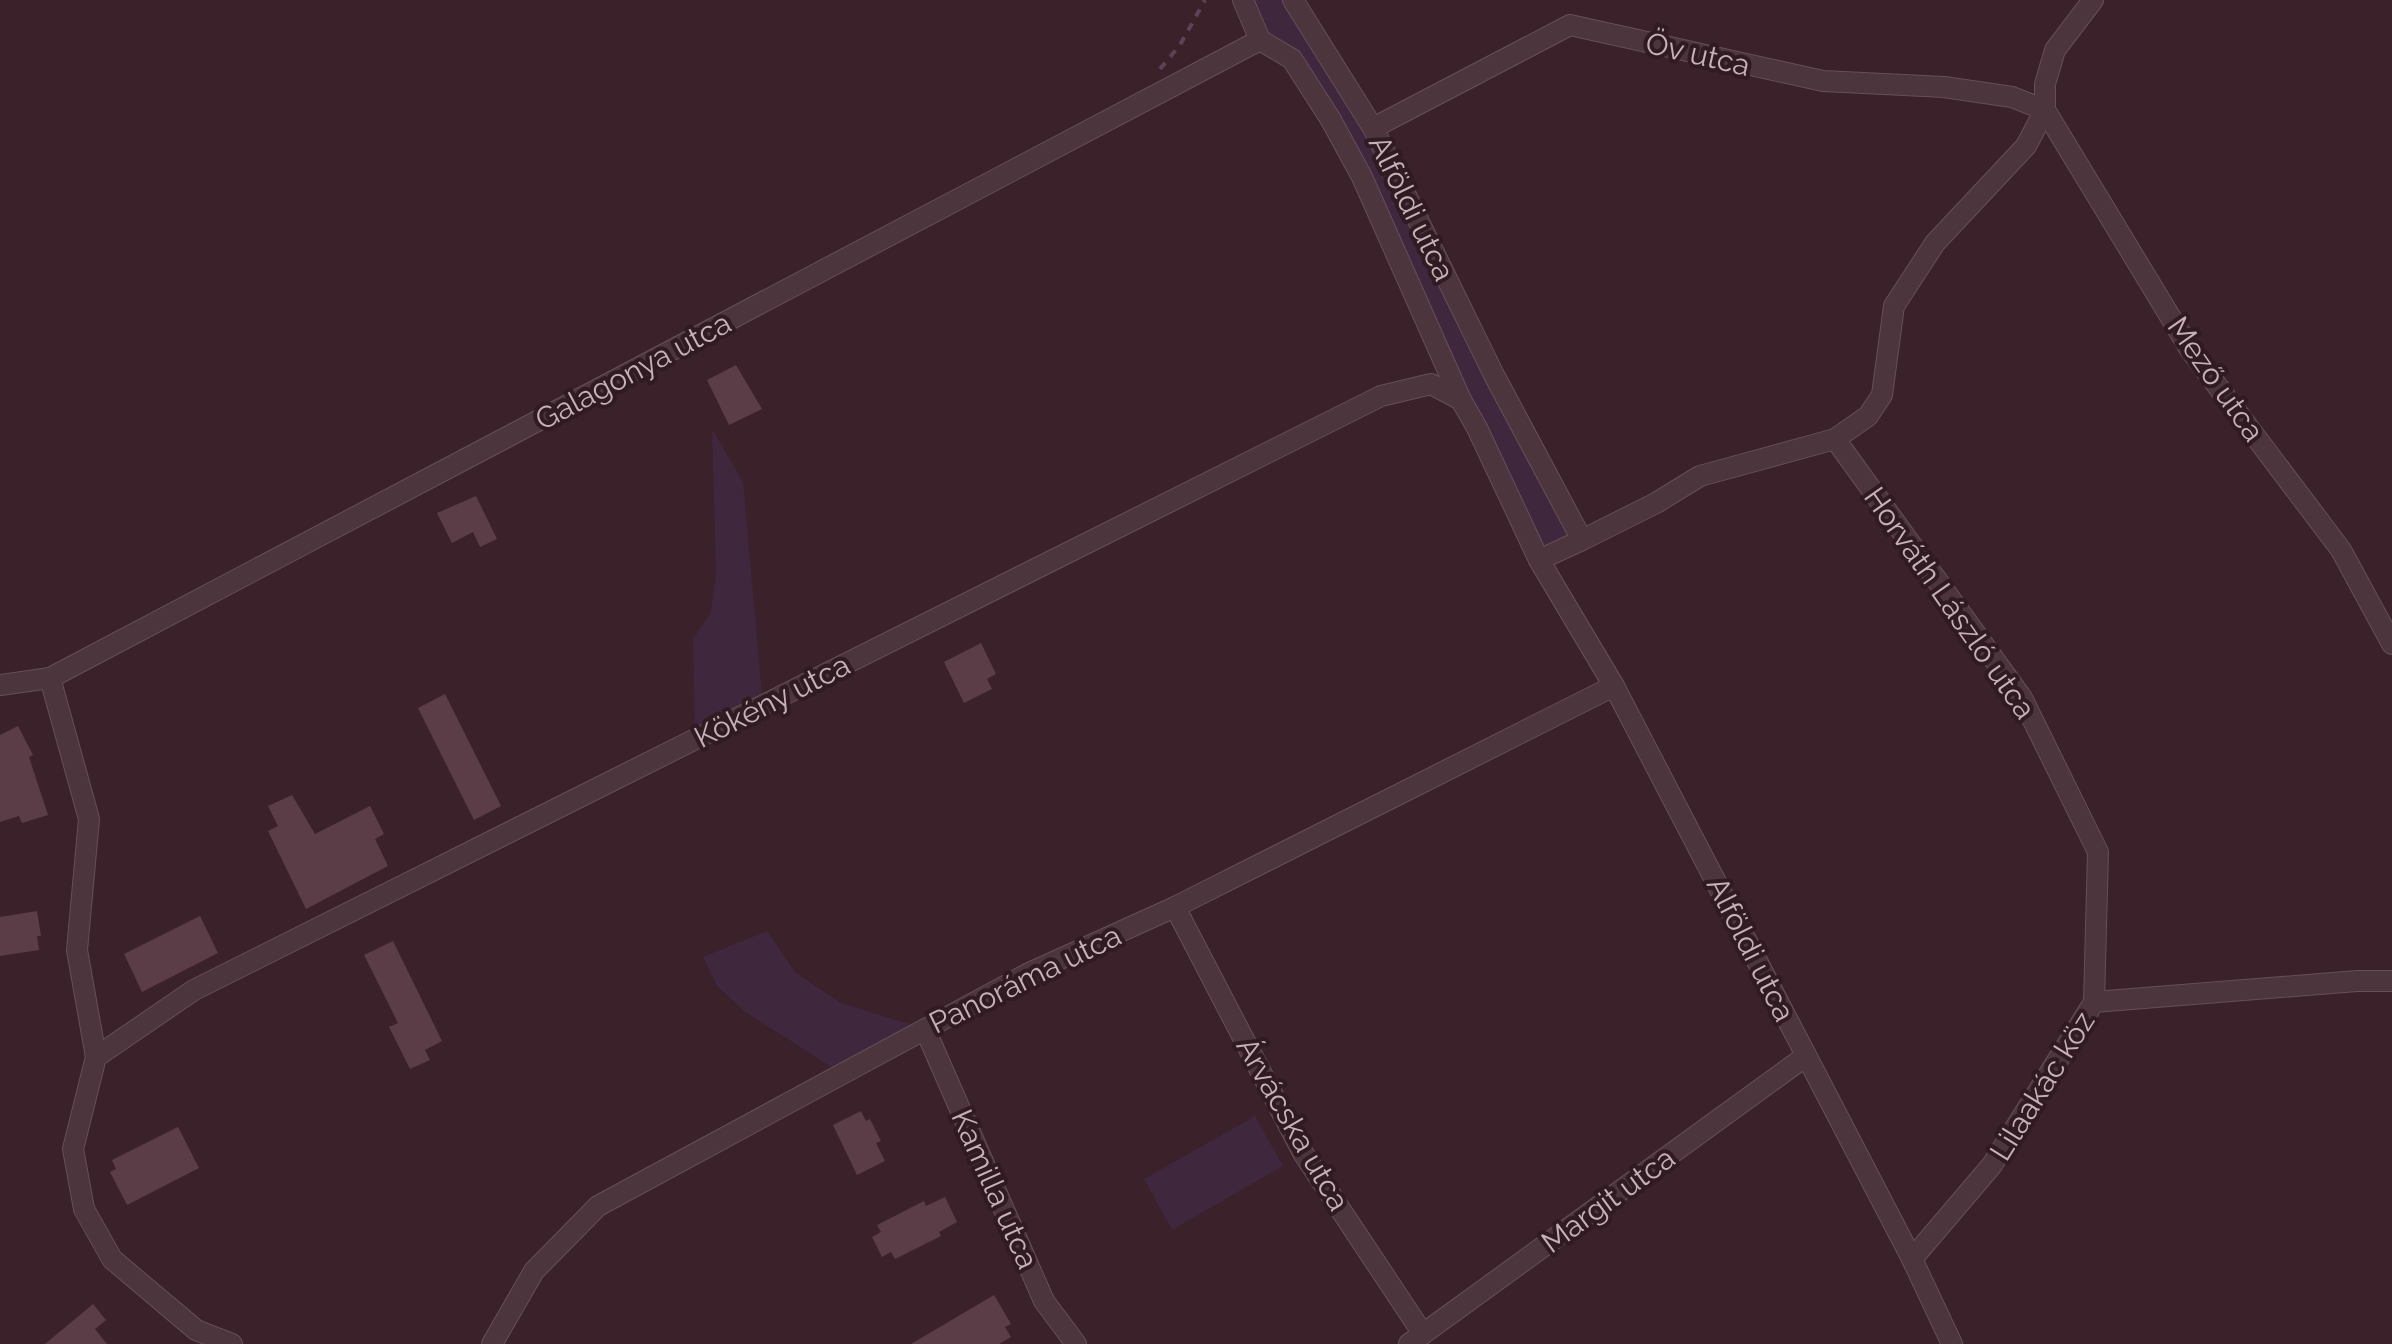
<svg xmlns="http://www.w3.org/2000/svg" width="2392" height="1344" font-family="Raleway,sans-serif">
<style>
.green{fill:#3f273e}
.building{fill:#5b3d48}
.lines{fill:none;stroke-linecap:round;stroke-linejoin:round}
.street-casing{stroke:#665057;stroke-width:22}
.path{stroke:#5c4357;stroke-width:4;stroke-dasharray:8 8;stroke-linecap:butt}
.street{stroke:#4c353d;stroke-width:20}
.labels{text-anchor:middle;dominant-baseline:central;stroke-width:8;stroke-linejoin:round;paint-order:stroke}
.street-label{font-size:30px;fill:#c7b0b7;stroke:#301b22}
</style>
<rect width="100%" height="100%" fill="#3b212a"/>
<g class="green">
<polygon points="1243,0 1293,0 1373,127 1582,540 1539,560 1394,253 1292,59 1260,40"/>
<polygon points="712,429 743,482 763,706 695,739 693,639 711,612 716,573"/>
<polygon points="767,931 795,972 841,1003 925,1029 842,1074 744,1011 717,986 703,957"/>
<polygon points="1255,1116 1283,1166 1172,1230 1144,1179"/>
</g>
<g class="building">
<polygon points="736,365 762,409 729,425 707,380"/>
<polygon points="476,496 497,539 480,547 473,532 452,543 437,513"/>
<polygon points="981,643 996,674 987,679 992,689 964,703 944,662"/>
<polygon points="445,694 501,806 474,820 418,708"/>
<polygon points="18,726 33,755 29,757 48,815 22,823 19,816 0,822 0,735"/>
<polygon points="292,795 315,834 370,806 384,834 375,839 388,866 306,909 268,831 278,826 268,806"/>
<polygon points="37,911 41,936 37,936 39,950 0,956 0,917"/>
<polygon points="200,916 218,953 142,992 124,954"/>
<polygon points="393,941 442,1041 425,1050 430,1060 410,1069 389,1027 398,1023 364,955"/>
<polygon points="861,1111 866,1121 870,1119 881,1141 876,1143 885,1161 857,1175 833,1125"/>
<polygon points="178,1127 199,1168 127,1205 110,1172 116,1169 112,1160"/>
<polygon points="945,1197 957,1222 939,1232 941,1236 895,1259 891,1252 882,1257 872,1237 881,1232 877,1225 924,1201 926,1206"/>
<polygon points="994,1295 1011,1324 1005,1327 1011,1337 999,1344 911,1344"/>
<polygon points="93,1304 106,1320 95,1329 107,1344 45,1344"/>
</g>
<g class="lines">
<defs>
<g id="street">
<polyline points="1243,0 1260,40 1292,59 1331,120 1362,177 1461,400 1477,428 1539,560 1614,686 1912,1259 1952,1344"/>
<polyline points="1293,0 1373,128 1494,375 1582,540 1539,560"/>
<polyline points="1373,128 1570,25 1823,81 1944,87 2012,97 2045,110 2191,351 2341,550 2392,644"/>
<polyline points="1835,439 2022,698 2098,852 2094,1002"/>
<polyline points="1582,540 1656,503 1700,476 1835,439 1868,416 1882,395 1894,306 1935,243 2026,146 2045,110 2045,84 2055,50 2093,0"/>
<polyline points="50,678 89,819 77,950 96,1057 73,1149 84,1209 112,1259 196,1330 232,1344"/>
<polyline points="0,685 50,678 1260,40"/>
<polyline points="1175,907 1303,1153 1423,1334"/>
<polyline points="925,1029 1044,1301 1076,1344"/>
<polyline points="96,1057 194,990 1381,396 1431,384 1461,400"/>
<polyline points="1912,1259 1992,1165 2094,1002 2357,981 2392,981"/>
<polyline points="492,1344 534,1271 598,1206 1029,973 1175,907 1614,686"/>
<polyline points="1409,1344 1806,1056"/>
</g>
</defs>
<use href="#street" class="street-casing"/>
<polyline class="path" points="1160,69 1180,45 1205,0"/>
<use href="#street" class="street"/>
</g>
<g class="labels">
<g class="street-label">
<text transform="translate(1698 54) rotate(13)">Öv utca</text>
<text transform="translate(1412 208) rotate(64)">Alföldi utca</text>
<text transform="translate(633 371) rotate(-28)">Galagonya utca</text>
<text transform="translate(2216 379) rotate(55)">Mező utca</text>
<text transform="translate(1950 603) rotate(55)">Horváth László utca</text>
<text transform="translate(772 701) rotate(-27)">Kökény utca</text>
<text transform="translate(1751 949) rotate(63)">Alföldi utca</text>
<text transform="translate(1025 979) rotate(-26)">Panoráma utca</text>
<text transform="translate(2042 1086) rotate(-58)">Lilaakác köz</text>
<text transform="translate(1293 1124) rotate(60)">Árvácska utca</text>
<text transform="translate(995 1189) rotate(66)">Kamilla utca</text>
<text transform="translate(1608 1200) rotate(-36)">Margit utca</text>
</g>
</g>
</svg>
